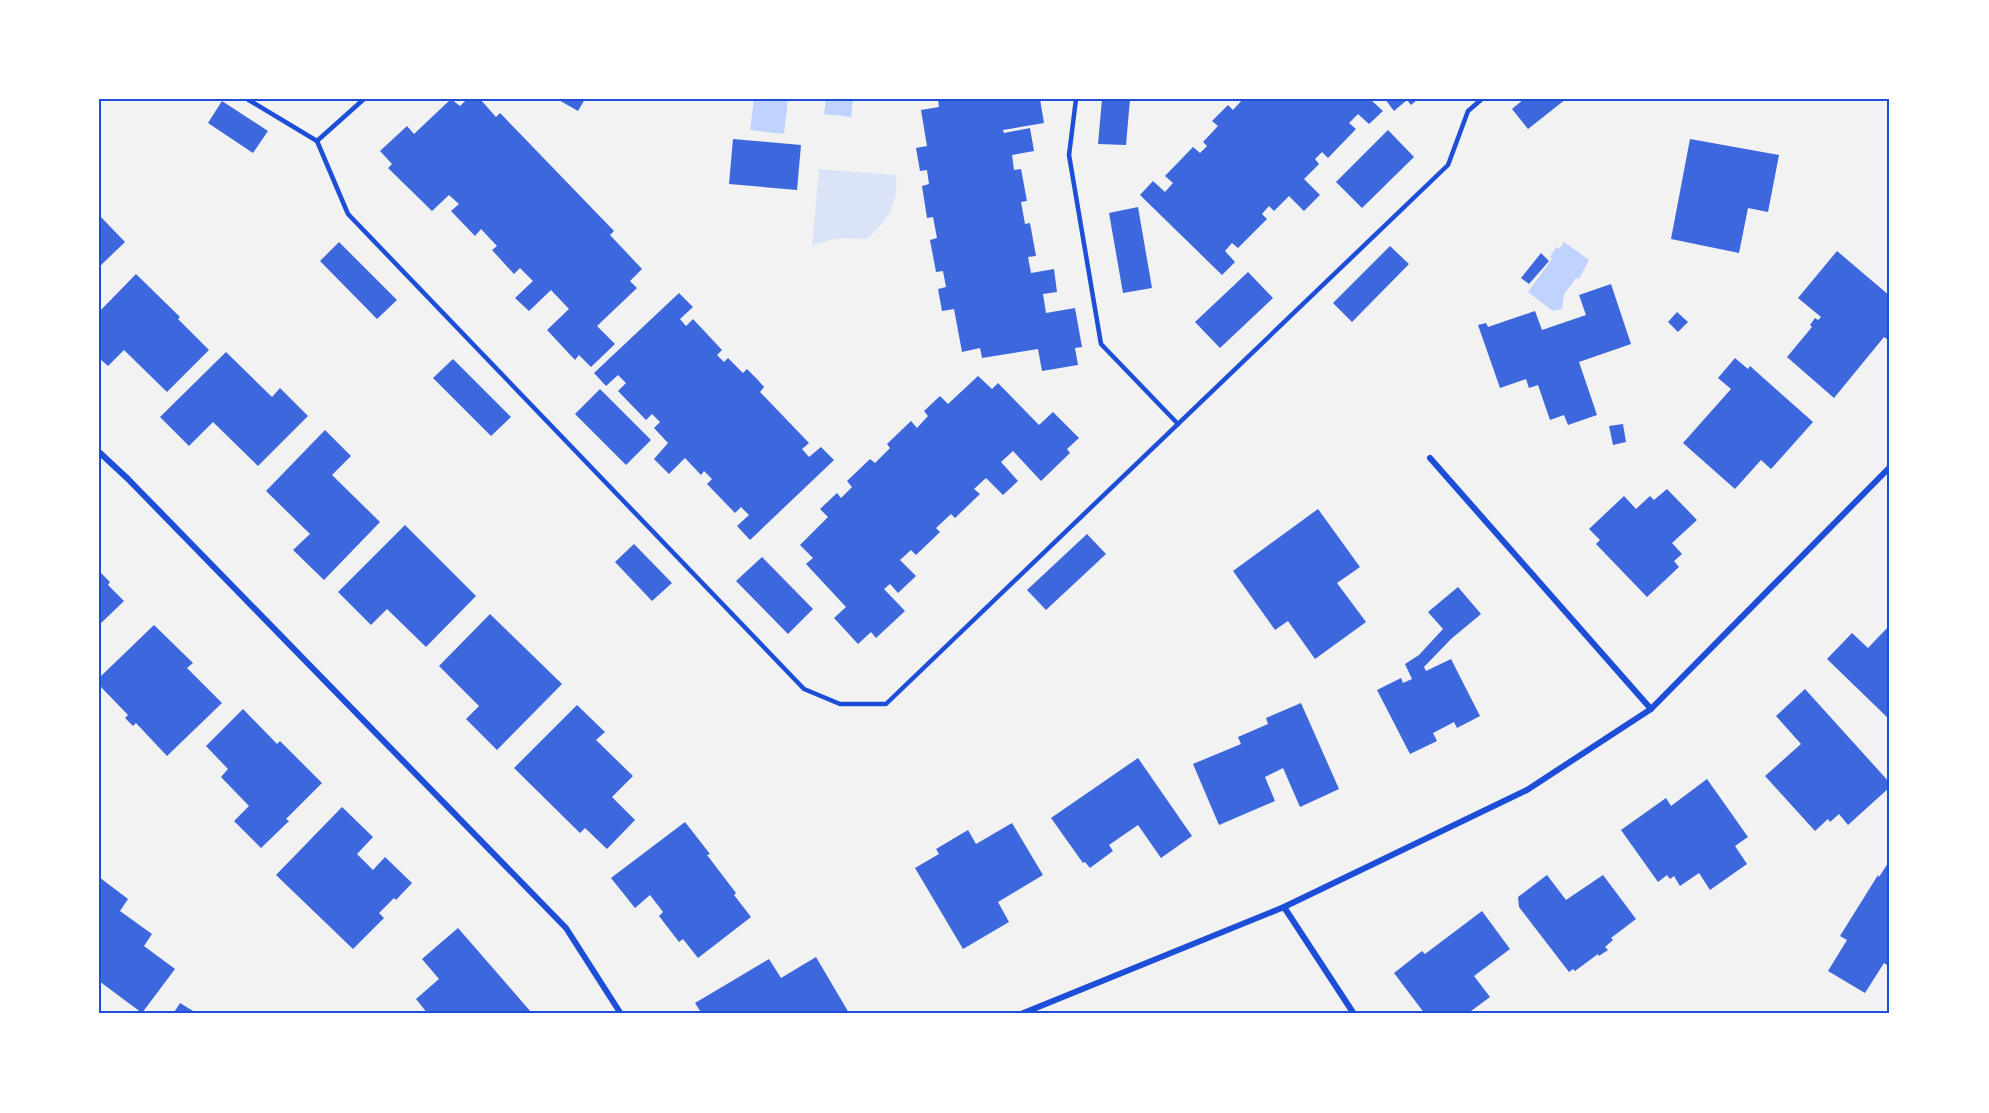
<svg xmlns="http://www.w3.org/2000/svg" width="1989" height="1113" font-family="Helvetica,sans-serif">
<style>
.green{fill:#dbe4f7}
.water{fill:#bfd3fe}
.building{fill:#3d67dc}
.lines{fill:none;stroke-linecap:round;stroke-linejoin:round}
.service{stroke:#1d4ed8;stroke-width:4.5}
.minor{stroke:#1d4ed8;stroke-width:6}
.neatline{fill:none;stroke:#1d4ed8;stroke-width:2}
</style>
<rect width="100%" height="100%" fill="#f2f2f2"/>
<path class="green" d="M819 169 896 175C899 203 888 220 867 239 842 238 836 237 812 246Z"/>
<g class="water">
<polygon points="754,99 788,99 784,134 750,130"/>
<polygon points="826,99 853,99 851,117 824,114"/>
<polygon points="1564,242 1589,260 1579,279 1576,278 1564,294 1562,309 1553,311 1528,292 1552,259 1550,257 1556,247 1559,249"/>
</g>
<g class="building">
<polygon points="451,99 460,106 467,99 480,99 496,117 500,113 614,231 610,235 642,269 630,281 637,288 597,326 615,344 591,367 579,355 575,360 547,330 569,309 551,290 529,311 515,298 533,281 520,268 514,274 492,250 497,246 481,229 475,236 451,211 459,204 449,195 432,211 388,168 392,164 380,151 407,126 414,134"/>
<polygon points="557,99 585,99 578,111"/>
<polygon points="938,99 1040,99 1044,123 1003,130 1004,133 1030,128 1034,151 1012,155 1014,170 1021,169 1027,201 1021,202 1025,224 1030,223 1036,256 1028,257 1031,273 1054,269 1057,292 1043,294 1046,313 1075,308 1082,347 1075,348 1078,365 1042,371 1038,349 982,358 980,348 962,352 954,309 942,311 938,289 946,287 943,271 936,272 930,240 937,238 933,217 927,218 922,186 929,184 927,170 920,171 916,148 927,146 921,110 939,107"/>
<polygon points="1102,99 1130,99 1126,145 1098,144"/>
<polygon points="1243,99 1370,99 1383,111 1369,124 1358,114 1349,123 1356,129 1328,158 1322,152 1315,159 1319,164 1304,179 1320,195 1304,211 1289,196 1274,211 1269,206 1262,214 1267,219 1238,248 1232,243 1225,251 1235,262 1222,275 1140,195 1153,181 1165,192 1173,183 1165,176 1193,147 1200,153 1207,146 1203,142 1218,126 1212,121 1228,105 1233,110"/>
<polygon points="1385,99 1418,99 1411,105 1407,100 1394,111"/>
<polygon points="1524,99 1566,99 1528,129 1512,109"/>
<polygon points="222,101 268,131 253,153 208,123"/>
<polygon points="1388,130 1414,157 1362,208 1336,182"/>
<polygon points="733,139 801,145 797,190 729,184"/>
<polygon points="1690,139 1779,155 1768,212 1748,208 1739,253 1671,239"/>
<polygon points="1138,207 1152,288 1123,293 1109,213"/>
<polygon points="99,215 125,242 99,267"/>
<polygon points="339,242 397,300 377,319 320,261"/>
<polygon points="1390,246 1409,264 1352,322 1333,303"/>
<polygon points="1837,251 1890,296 1890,335 1887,339 1884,337 1834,398 1787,357 1812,327 1810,325 1815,318 1818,320 1821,317 1798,298"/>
<polygon points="1541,253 1549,261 1529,284 1521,278"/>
<polygon points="1248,272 1273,298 1220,348 1195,322"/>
<polygon points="136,274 180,317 178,319 209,350 167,392 124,350 108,366 99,358 99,312"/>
<polygon points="1611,284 1631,344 1579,362 1597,415 1568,425 1564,415 1550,420 1538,385 1529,388 1526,379 1500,388 1478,325 1486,323 1488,327 1535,311 1542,330 1586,315 1579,295"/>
<polygon points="679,293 693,307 680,319 686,326 693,319 722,350 717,355 724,362 728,358 743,373 747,369 757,379 764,387 760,392 809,443 802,449 809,457 821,447 834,460 750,540 737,526 749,515 741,507 735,513 707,484 712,479 704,471 701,475 685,458 669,474 654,459 668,443 654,428 660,422 652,414 646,420 618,391 626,383 618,375 606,386 594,373"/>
<polygon points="1677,312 1688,322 1678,332 1668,322"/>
<polygon points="226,352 272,397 280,388 308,416 258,466 213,422 189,446 160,417"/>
<polygon points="1735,358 1748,369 1750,366 1813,422 1771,469 1761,460 1735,489 1683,443 1731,389 1718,378"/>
<polygon points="453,359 511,417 491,436 433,378"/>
<polygon points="978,376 992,389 998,383 1039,425 1053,412 1079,438 1067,449 1070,453 1041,481 1013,451 1001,462 1018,481 1003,495 986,478 974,489 980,494 955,518 951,514 936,528 940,532 916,555 911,550 900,560 916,576 898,593 890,584 884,589 905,611 876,638 871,632 858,644 834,618 846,607 806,564 813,558 800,545 828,517 820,509 837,493 841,498 852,487 847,481 870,459 875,463 890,448 887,444 911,421 917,428 928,416 924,411 940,396 948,404"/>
<polygon points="600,389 651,440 626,465 575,414"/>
<polygon points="1623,424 1626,442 1613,445 1609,426"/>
<polygon points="325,430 351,456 332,475 380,522 324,580 293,550 310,534 266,491"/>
<polygon points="1667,489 1697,520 1672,543 1682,554 1674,561 1679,567 1647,597 1596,544 1600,540 1589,529 1624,496 1636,509 1650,496 1654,500"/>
<polygon points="1318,509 1360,567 1337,583 1366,622 1315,659 1288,621 1275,630 1233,571"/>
<polygon points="405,525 476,596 426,647 387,609 371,625 338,592"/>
<polygon points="1087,534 1106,554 1046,610 1027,590"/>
<polygon points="634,544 672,583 652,601 615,562"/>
<polygon points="762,557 813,609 788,634 736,581"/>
<polygon points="99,571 110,582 108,585 124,601 99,625"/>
<polygon points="1458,587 1481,614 1451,639 1424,667 1426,671 1451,659 1480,716 1457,728 1454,722 1433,733 1437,741 1410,754 1377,690 1401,678 1403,683 1412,679 1405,664 1419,655 1443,629 1428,612"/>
<polygon points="490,614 562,684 497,750 466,719 479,706 439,666"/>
<polygon points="154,625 193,663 187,668 222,703 167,756 136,723 133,726 125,718 128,715 99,685 99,678"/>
<polygon points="1890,625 1890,720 1827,659 1852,633 1868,648"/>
<polygon points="1805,689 1890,783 1890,787 1848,825 1839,814 1830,822 1828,819 1815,831 1765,776 1801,744 1776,716"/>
<polygon points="1301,703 1339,789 1300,807 1283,768 1265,777 1275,801 1219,825 1193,764 1241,744 1238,737 1268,724 1266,718"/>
<polygon points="577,705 605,732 596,740 633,776 612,797 635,820 607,849 585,828 580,833 514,768"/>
<polygon points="243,709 277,744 280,741 322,783 286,819 289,821 261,848 234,821 249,806 221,777 228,769 206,746"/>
<polygon points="1138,758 1192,836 1161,858 1138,825 1109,845 1113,851 1090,868 1085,862 1083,863 1051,818"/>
<polygon points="1707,779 1748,837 1735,846 1747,864 1710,890 1699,873 1680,886 1674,876 1670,879 1667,875 1658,882 1621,830 1666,798 1671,806"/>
<polygon points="342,807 373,837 357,854 373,870 385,857 412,883 396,900 394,898 379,913 384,918 353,949 276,875"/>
<polygon points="685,822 710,854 707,855 736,893 734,895 751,917 698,958 683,939 679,942 659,916 663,912 650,895 635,908 611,878"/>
<polygon points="1012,823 1043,875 998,902 1009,922 963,949 915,868 939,854 936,849 968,830 976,844"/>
<polygon points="1890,860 1890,967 1884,963 1865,993 1828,971 1847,940 1840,936 1878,875 1879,877"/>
<polygon points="1547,875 1566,900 1603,875 1636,919 1611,938 1613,940 1605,947 1608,950 1599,956 1598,954 1575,971 1573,969 1569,972 1519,907 1518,897"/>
<polygon points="99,877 128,899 120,911 152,934 144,946 175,969 142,1013 99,981"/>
<polygon points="1482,911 1510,949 1474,976 1490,997 1467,1014 1425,1014 1394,973 1422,951 1425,954"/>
<polygon points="458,928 531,1012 529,1014 428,1014 416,999 439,979 422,959"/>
<polygon points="816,957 849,1013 848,1014 702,1014 695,1003 769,959 781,978"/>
<polygon points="180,1003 198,1014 200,1011 205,1014 173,1014"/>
</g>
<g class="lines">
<g class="service">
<polyline points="247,99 317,141 364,99"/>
<polyline points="1076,99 1069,155 1101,344 1178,424"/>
<polyline points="317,141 348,214 804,689 840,704 886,704 1448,165 1468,111 1482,99"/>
</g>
<g class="minor">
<polyline points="99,452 128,479 566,928 621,1014"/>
<polyline points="1430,458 1651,709"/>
<polyline points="1284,907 1354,1014"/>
<polyline points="1021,1014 1284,907 1527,790 1651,709 1890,467"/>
</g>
</g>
<rect width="1989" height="1113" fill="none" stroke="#ffffff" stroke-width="201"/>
<rect x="100" y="100" width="1788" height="912" class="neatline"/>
</svg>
